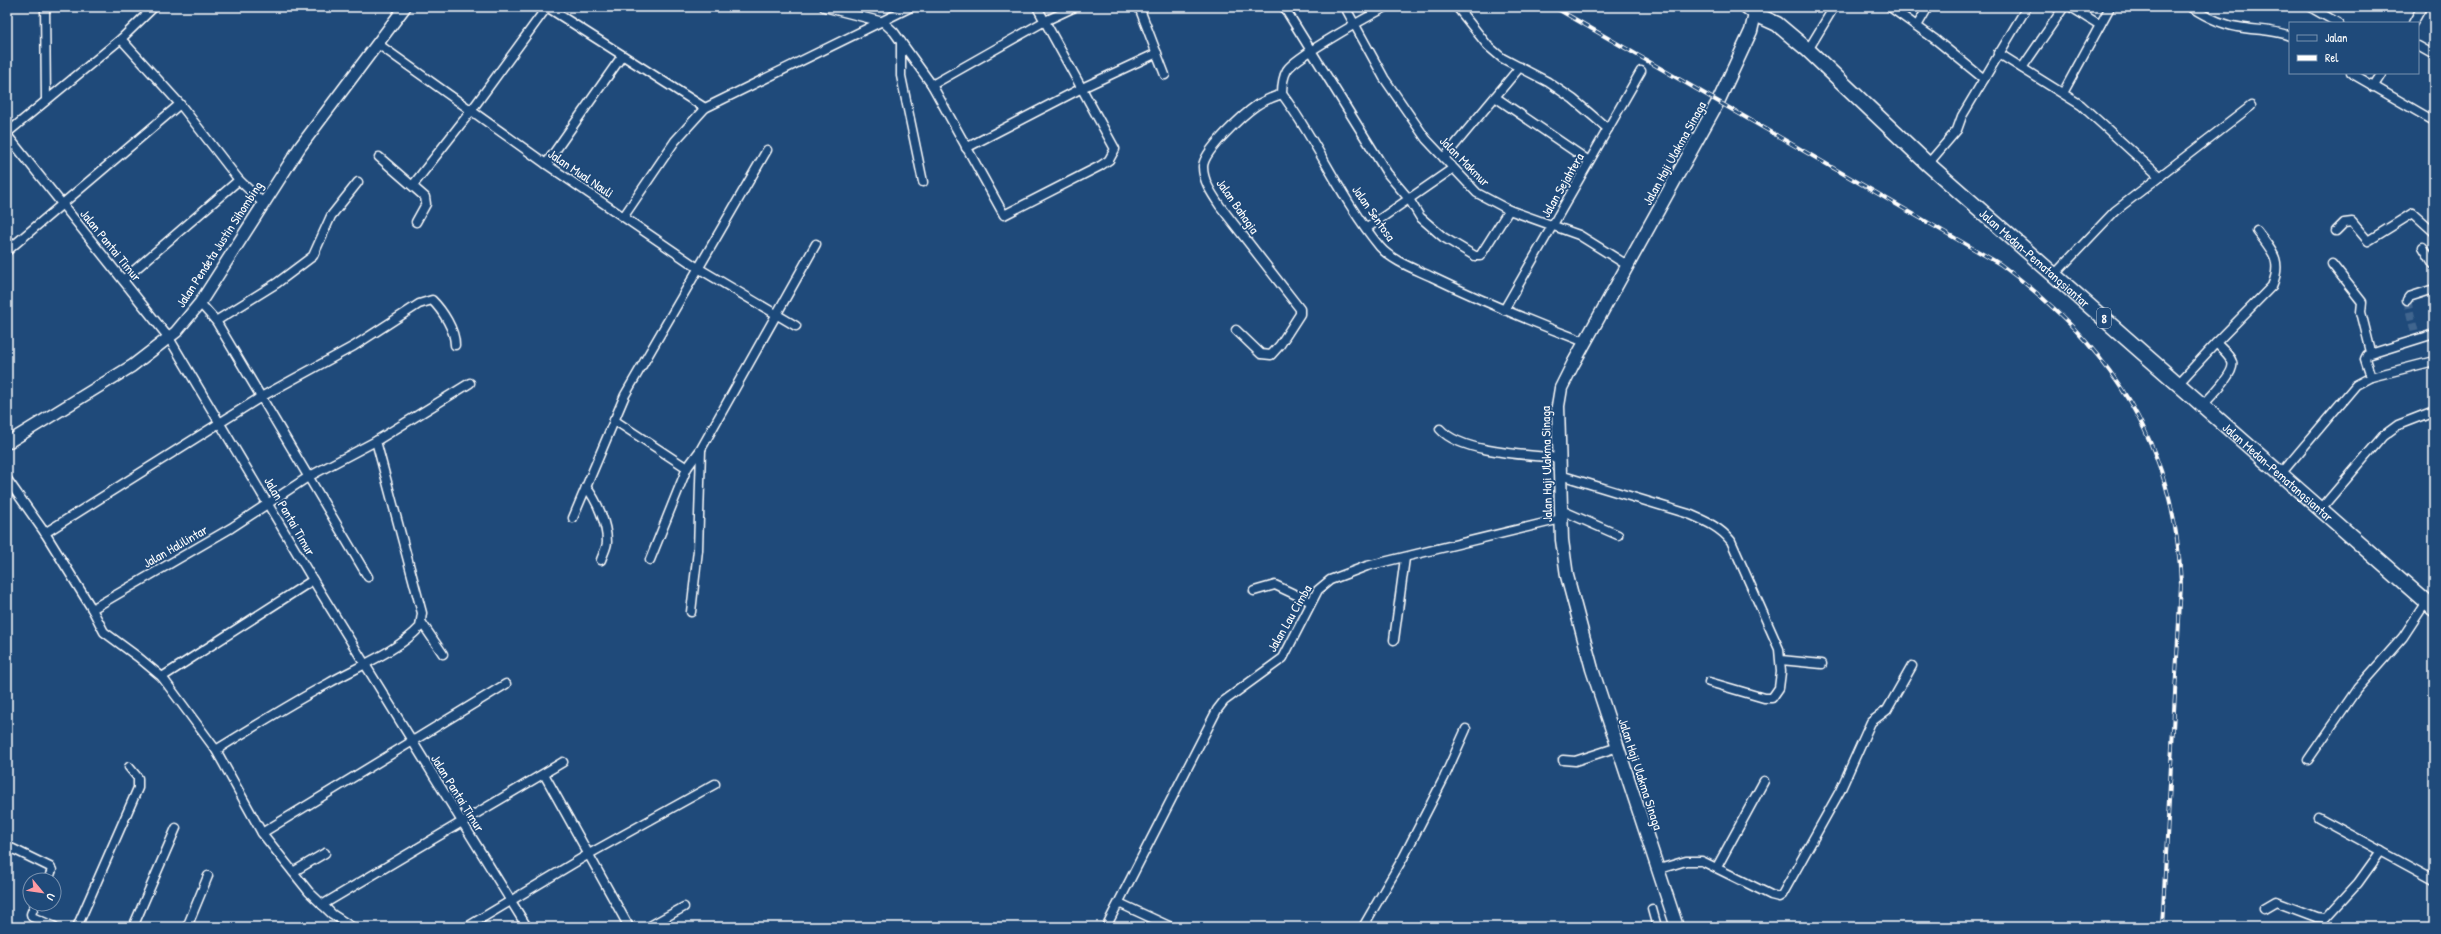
<svg xmlns="http://www.w3.org/2000/svg" width="2441" height="934" font-family="'Patrick Hand',sans-serif">
<style>
.lines{fill:none;stroke-linecap:round;stroke-linejoin:round}
.street-tunnel{stroke:#41658e;stroke-width:8;stroke-dasharray:8 4;stroke-linecap:butt}
.street-casing{stroke:#fff;stroke-width:11}
.secondary-casing{stroke:#fff;stroke-width:14}
.primary-casing{stroke:#fff;stroke-width:15}
.highway-casing{stroke:#fff;stroke-width:17}
.street{stroke:#1f4a7a;stroke-width:8}
.secondary{stroke:#1f4a7a;stroke-width:11}
.primary{stroke:#1f4a7a;stroke-width:12}
.highway{stroke:#1f4a7a;stroke-width:14}
.rail-casing{stroke:#fff;stroke-width:4}
.rail{stroke:#1f4a7a;stroke-width:2.5;stroke-dasharray:8;stroke-linecap:butt}
.labels{text-anchor:middle;dominant-baseline:central;stroke-width:3.5;stroke-linejoin:round;paint-order:stroke}
.shield{fill:#1f4a7a;stroke:#bcc9d7;stroke-width:1}
.shield-label{font-size:12px;font-weight:bold;fill:#fff}
.street-label{font-size:13px;fill:#fff;stroke:#1f4a7a}
</style>
<rect width="100%" height="100%" fill="#1f4a7a"/>
<filter id="ink" filterUnits="userSpaceOnUse"><feTurbulence type="fractalNoise" baseFrequency=".025" numOctaves="2"/><feDisplacementMap in="SourceGraphic" scale="8" xChannelSelector="R" yChannelSelector="G"/><feConvolveMatrix kernelMatrix="1 2 1 2 8 2 1 2 1" color-interpolation-filters="sRGB"/></filter>
<g filter="url(#ink)">
<g class="lines">
<polyline class="street-tunnel" points="2407,300 2415,333"/>
<defs>
<g id="street">
<polyline points="45,7 46,99"/>
<polyline points="547,7 705,108"/>
<polyline points="824,7 883,22 894,32 932,85 1004,215 1100,166 1109,160 1115,149 1037,7"/>
<polyline points="1139,7 1165,75"/>
<polyline points="1284,7 1387,173 1409,199 1420,217 1443,237 1475,256 1480,256 1509,210"/>
<polyline points="1345,7 1384,78 1426,139 1477,193 1509,210 1579,235 1627,265"/>
<path d="M1386 7C1369 16 1295 57 1287 70 1283 77 1282 86 1282 94 1318 142 1341 200 1380 247 1392 261 1415 269 1432 277 1482 301 1532 322 1585 342"/>
<polyline points="1457,7 1488,46 1502,58 1548,82 1573,99 1608,129"/>
<polyline points="1890,7 1936,40 1984,79"/>
<polyline points="2071,7 2100,25"/>
<path d="M2191 7C2206 17 2226 26 2244 28 2263 31 2271 29 2290 36"/>
<polyline points="2310,7 2338,23"/>
<polyline points="2413,23 2422,7"/>
<polyline points="1917,26 1928,7"/>
<polyline points="121,39 180,104 239,180 263,203"/>
<polyline points="901,42 901,76 923,182"/>
<polyline points="378,44 546,164 698,268 796,326"/>
<polyline points="2418,46 2434,55"/>
<polyline points="1808,50 1834,7"/>
<polyline points="1998,53 2081,105 2159,176"/>
<polyline points="2022,68 2064,7"/>
<polyline points="2351,73 2434,121"/>
<polyline points="932,85 1045,21 1075,7"/>
<polyline points="2373,87 2382,73"/>
<polyline points="2063,93 2110,7"/>
<polyline points="1495,97 1589,161"/>
<polyline points="7,133 121,39 154,7"/>
<polyline points="7,135 169,338 313,580 527,927"/>
<polyline points="966,148 1082,88 1157,53"/>
<polyline points="379,157 425,197 426,204 416,222"/>
<polyline points="1444,158 1520,67"/>
<polyline points="546,164 622,56"/>
<polyline points="1928,164 1957,130 1962,116 2027,7"/>
<polyline points="413,185 471,111 547,7"/>
<polyline points="624,216 675,141 705,108 911,7"/>
<polyline points="1367,228 1452,169"/>
<polyline points="2336,231 2344,223 2352,222 2368,241 2413,213 2434,232"/>
<polyline points="2423,247 2434,265"/>
<polyline points="7,251 180,104"/>
<polyline points="2332,264 2362,302 2361,312 2371,352"/>
<polyline points="2055,274 2115,211 2251,106"/>
<polyline points="123,280 239,180"/>
<polyline points="2407,300 2409,297 2434,289"/>
<polyline points="200,303 216,321 368,577"/>
<polyline points="1504,310 1641,71"/>
<polyline points="216,321 277,283 313,256 331,216 358,182"/>
<path d="M1236 330 1261 354 1271 355 1280 345 1300 314V309L1220 206C1212 194 1203 181 1203 167 1203 151 1244 114 1257 105 1265 100 1273 97 1282 94"/>
<polyline points="2371,377 2365,359 2367,355 2434,334"/>
<polyline points="2178,384 2216,343"/>
<path d="M2202 406C2209 398 2236 373 2232 362 2230 355 2221 348 2216 343L2272 286C2283 260 2272 251 2257 231"/>
<polyline points="614,420 687,468"/>
<path d="M1440 429C1461 453 1528 455 1559 458"/>
<path d="M1560 475 1689 514C1705 521 1720 527 1731 541L1779 649 1781 672 1779 688 1772 698H1764L1709 682"/>
<polyline points="2280,475 2356,385 2371,377 2434,361"/>
<polyline points="7,479 45,533 92,609 104,632 138,657 162,677 216,750 262,833 309,892 332,914 352,927"/>
<path d="M586 487C597 500 607 524 607 542 607 547 603 554 601 560"/>
<polyline points="1561,510 1618,535"/>
<polyline points="2320,510 2383,436 2398,425 2434,411"/>
<polyline points="573,518 625,395 767,150"/>
<path d="M45 533 261 397 354 346 419 304 432 300C443 311 455 330 455 345"/>
<polyline points="650,560 687,468 701,449 816,244"/>
<polyline points="1254,591 1275,585 1311,602"/>
<polyline points="92,609 231,528 308,477 376,441 470,383"/>
<polyline points="691,612 698,550 701,450"/>
<polyline points="422,623 443,654"/>
<polyline points="1394,640 1405,558"/>
<polyline points="1781,660 1822,664"/>
<polyline points="162,677 313,580"/>
<path d="M216 750C253 727 290 704 329 683 357 667 398 651 420 627L422 613 376 441"/>
<polyline points="1563,760 1575,761 1618,747"/>
<polyline points="2308,760 2357,689 2403,637 2426,602"/>
<polyline points="544,774 629,927"/>
<polyline points="2318,817 2434,880"/>
<polyline points="262,833 506,684"/>
<polyline points="7,846 50,867 52,870 48,880"/>
<polyline points="1717,867 1764,781"/>
<polyline points="1659,869 1686,861 1702,861 1771,895 1779,897 1782,895 1840,791 1871,722 1887,710 1912,666"/>
<polyline points="293,872 325,853"/>
<polyline points="1119,903 1171,927"/>
<polyline points="35,904 31,914 32,917 55,927"/>
<polyline points="322,905 563,762"/>
<polyline points="1652,909 1657,927"/>
<polyline points="2264,909 2276,902 2316,917 2326,918 2358,883 2381,851"/>
<polyline points="77,927 138,788 138,778 129,767"/>
<polyline points="133,927 176,828"/>
<polyline points="187,927 208,876"/>
<polyline points="467,927 589,854 715,784"/>
<polyline points="648,927 684,907"/>
<polyline points="1106,927 1217,710 1224,701 1283,658 1318,590 1330,580 1367,566 1561,519"/>
<polyline points="1363,927 1403,858 1444,778 1466,729"/>
</g>
<polyline id="secondary" points="7,443 132,366 176,332 200,303 300,147 405,7"/>
<polyline id="primary" points="1677,927 1592,669 1567,576 1562,540 1558,406 1561,388 1573,364 1718,102 1751,31 1755,14 1746,7"/>
<g id="highway">
<path id="s1" d="M1758 7 1755 14 1777 24 1808 50 1928 164 2434 609"/>
</g>
</defs>
<use href="#street" class="street-casing"/>
<use href="#secondary" class="secondary-casing"/>
<use href="#primary" class="primary-casing"/>
<use href="#highway" class="highway-casing"/>
<use href="#street" class="street"/>
<use href="#secondary" class="secondary"/>
<use href="#primary" class="primary"/>
<use href="#highway" class="highway"/>
<defs>
<path id="rail" d="M1554 7 2000 264C2111 345 2176 446 2181 585L2162 927"/>
</defs>
<use href="#rail" class="rail-casing"/>
<use href="#rail" class="rail"/>
</g>
</g>
<g class="labels">
<rect class="shield" x="2097" y="308" width="14" height="20" rx="3"/>
<g class="shield-label">
<text x="2104" y="318">8</text>
</g>
<g class="street-label">
<text transform="translate(1674 153) rotate(-61)">Jalan Haji Ulakma Sinaga</text>
<text transform="translate(1465 161) rotate(45)">Jalan Makmur</text>
<text transform="translate(581 173) rotate(34)">Jalan Mual Nauli</text>
<text transform="translate(1562 185) rotate(-60)">Jalan Sejahtera</text>
<text transform="translate(1238 206) rotate(55)">Jalan Bahagia</text>
<text transform="translate(1374 213) rotate(55)">Jalan Sentosa</text>
<text transform="translate(219 244) rotate(-57)">Jalan Pendeta Justin Sihombing</text>
<text transform="translate(111 245) rotate(51)">Jalan Pantai Timur</text>
<text stroke="none"><textPath href="#s1" startOffset="380">Jalan Medan-Pematangsiantar</textPath></text>
<text transform="translate(1546 464) rotate(-91)">Jalan Haji Ulakma Sinaga</text>
<text stroke="none"><textPath href="#s1" startOffset="704">Jalan Medan-Pematangsiantar</textPath></text>
<text transform="translate(290 516) rotate(60)">Jalan Pantai Timur</text>
<text transform="translate(175 546) rotate(-30)">Jalan Halilintar</text>
<text transform="translate(1289 618) rotate(-60)">Jalan Lau Cimba</text>
<text transform="translate(1641 774) rotate(72)">Jalan Haji Ulakma Sinaga</text>
<text transform="translate(458 793) rotate(58)">Jalan Pantai Timur</text>
</g>
</g>
<rect width="2441" height="934" fill="none" stroke="#1f4a7a" stroke-width="24"/>
<rect x="12" y="12" width="2417" height="910" fill="none" stroke="#fff" stroke-width="1.5" filter="url(#ink)"/>
<rect x="2289" y="22" width="130" height="52" fill="#1f4a7a" stroke="#7992af"/>
<rect x="2297" y="35" width="20" height="6" fill="#1f4a7a" stroke="#7992af"/>
<text x="2325" y="42" font-size="12" fill="#ffffff">Jalan</text>
<rect x="2297" y="55" width="20" height="6" fill="#ffffff" stroke="#7992af"/>
<text x="2325" y="62" font-size="12" fill="#ffffff">Rel</text>
<g transform="translate(42 892) rotate(119)"><circle r="19" fill="#1f4a7a" stroke="#7992af"/>
<path d="M0-3L7 15L0 10L-7 15Z" fill="#ff9aa2"/>
<text y="-6" font-size="11" font-weight="bold" text-anchor="middle" fill="#ffffff">U</text>
</g>
</svg>
